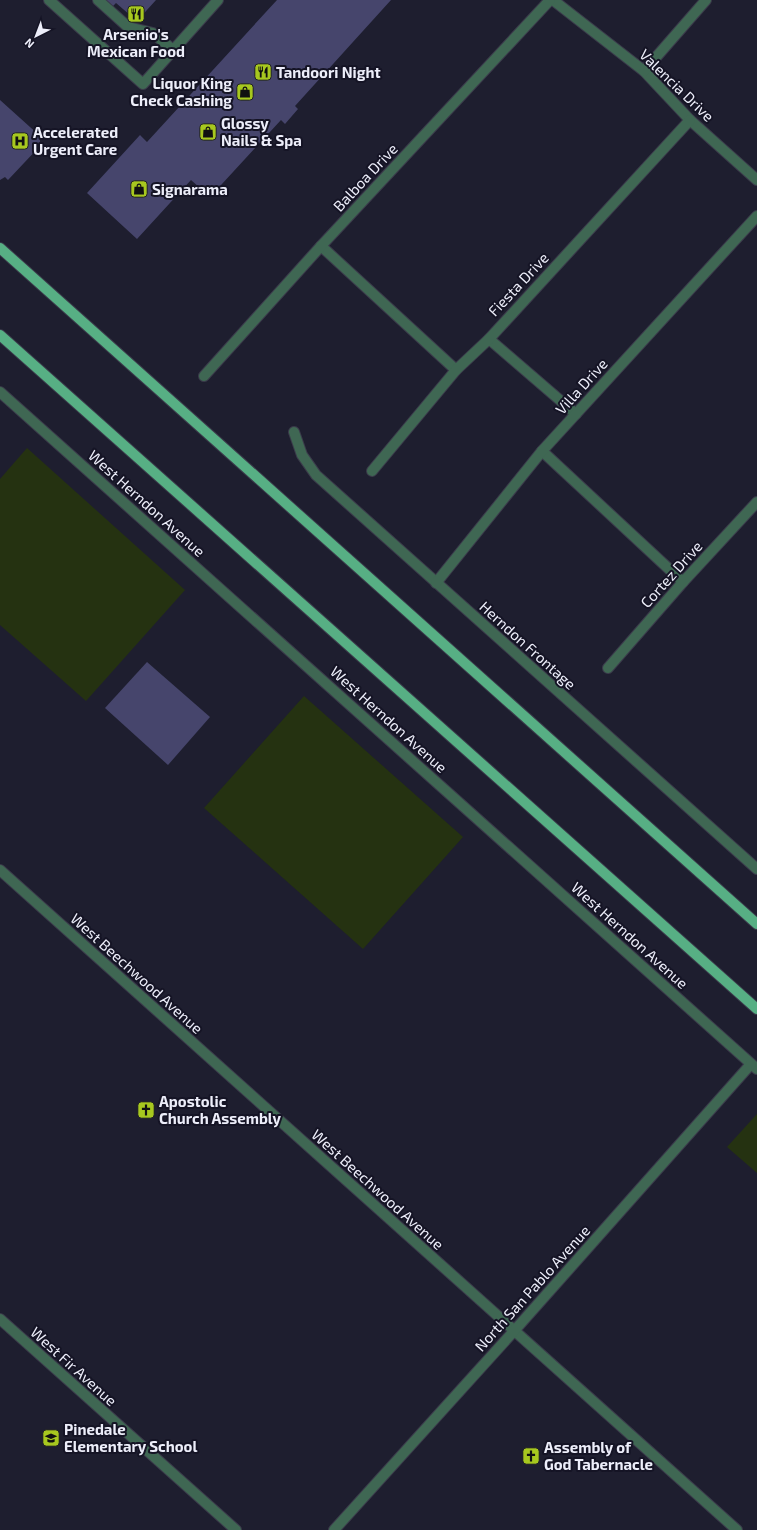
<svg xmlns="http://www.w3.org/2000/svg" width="757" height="1530" font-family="'Exo 2',sans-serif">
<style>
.green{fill:#253211}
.building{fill:#46456c}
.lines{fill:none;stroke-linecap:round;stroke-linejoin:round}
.minor-casing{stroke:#3b3b4b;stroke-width:12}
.major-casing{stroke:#3b3b4b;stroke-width:12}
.minor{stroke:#3f6753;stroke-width:10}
.major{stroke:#57af84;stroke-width:10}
.labels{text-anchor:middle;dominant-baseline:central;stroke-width:4;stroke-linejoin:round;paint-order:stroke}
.poi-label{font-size:15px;font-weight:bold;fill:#edeefa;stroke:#151425;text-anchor:start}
.street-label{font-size:15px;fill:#edeefa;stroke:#151425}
</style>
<rect width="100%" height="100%" fill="#1e1e2f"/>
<g class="green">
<polygon points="27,448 185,590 86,701 0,625 0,479"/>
<polygon points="304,696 463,837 363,949 204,808"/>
<polygon points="757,1114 757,1173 727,1147"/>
</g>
<g class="building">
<polygon points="106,0 156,0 137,21 116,3 113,6"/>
<polygon points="277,0 391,0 295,106 298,109 285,124 281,120 210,197 191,180 137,239 87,193 140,135 147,142"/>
<polygon points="0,100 40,136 40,146 8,180 5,177 0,180"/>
<polygon points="147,662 210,717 168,765 105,708"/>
</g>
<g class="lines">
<defs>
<g id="minor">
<polyline points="49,0 143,84 218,0"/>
<polyline points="98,0 128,27 153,33 173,50"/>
<polyline points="553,0 644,71 690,120 757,180"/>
<polyline points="644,71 706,0"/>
<polyline points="321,246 456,370"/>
<polyline points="489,339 576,414"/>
<polyline points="204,376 321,246 550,0"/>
<polyline points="0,392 757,1069"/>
<polyline points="294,432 302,455 316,475 757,869"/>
<polyline points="542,451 683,582"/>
<polyline points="372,471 456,370 489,339 690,120"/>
<polyline points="436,583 542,451 757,216"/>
<polyline points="608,668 683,582 757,502"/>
<polyline points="0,870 737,1530"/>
<polyline points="0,1319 236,1530"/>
<polyline points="334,1530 514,1331 751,1064"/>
</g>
<g id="major">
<polyline points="0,248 757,924"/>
<polyline points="0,335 757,1009"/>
</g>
</defs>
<use href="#minor" class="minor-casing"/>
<use href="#major" class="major-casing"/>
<use href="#minor" class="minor"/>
<use href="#major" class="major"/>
</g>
<defs>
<symbol id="restaurant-square" viewBox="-11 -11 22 22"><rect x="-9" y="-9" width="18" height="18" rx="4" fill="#a7c81f" stroke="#151425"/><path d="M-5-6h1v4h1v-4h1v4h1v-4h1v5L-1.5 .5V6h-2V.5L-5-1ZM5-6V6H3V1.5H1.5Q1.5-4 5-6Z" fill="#111"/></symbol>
<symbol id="shop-square" viewBox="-11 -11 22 22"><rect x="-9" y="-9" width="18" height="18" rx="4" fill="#a7c81f" stroke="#151425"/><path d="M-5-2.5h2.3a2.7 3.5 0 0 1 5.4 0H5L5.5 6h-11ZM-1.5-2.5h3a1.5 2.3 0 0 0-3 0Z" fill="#111"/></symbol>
<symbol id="hospital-square" viewBox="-11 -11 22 22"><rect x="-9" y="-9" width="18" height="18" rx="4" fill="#a7c81f" stroke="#151425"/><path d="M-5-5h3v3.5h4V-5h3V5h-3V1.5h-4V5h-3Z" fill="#111"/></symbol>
<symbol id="church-square" viewBox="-11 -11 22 22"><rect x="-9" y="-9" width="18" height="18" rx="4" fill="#a7c81f" stroke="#151425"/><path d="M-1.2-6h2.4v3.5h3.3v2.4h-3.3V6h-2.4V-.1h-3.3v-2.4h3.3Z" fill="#111"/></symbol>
<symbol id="school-square" viewBox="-11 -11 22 22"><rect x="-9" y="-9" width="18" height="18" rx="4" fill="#a7c81f" stroke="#151425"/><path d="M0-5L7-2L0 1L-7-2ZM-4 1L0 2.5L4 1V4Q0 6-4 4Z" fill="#111"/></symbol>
</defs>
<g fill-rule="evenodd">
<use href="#restaurant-square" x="126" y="4" width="20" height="20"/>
<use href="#restaurant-square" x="253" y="62" width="20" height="20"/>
<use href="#shop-square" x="235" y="82" width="20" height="20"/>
<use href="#shop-square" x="198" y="122" width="20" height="20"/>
<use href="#hospital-square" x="10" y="131" width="20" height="20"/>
<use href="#shop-square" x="129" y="179" width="20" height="20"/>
<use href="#church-square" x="136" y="1100" width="20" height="20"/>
<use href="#school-square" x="41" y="1428" width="20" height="20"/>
<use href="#church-square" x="521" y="1446" width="20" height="20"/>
</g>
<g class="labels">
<g class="poi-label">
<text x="136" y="34" text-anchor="middle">Arsenio's<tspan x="136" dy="17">Mexican Food</tspan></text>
<text x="276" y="72">Tandoori Night</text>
<text x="232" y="83" text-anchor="end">Liquor King<tspan x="232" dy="17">Check Cashing</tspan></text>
<text x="221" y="123">Glossy<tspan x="221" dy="17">Nails &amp; Spa</tspan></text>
<text x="33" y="132">Accelerated<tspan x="33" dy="17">Urgent Care</tspan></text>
<text x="152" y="189">Signarama</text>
<text x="159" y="1101">Apostolic<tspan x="159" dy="17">Church Assembly</tspan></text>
<text x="64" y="1429">Pinedale<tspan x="64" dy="17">Elementary School</tspan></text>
<text x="544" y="1447">Assembly of<tspan x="544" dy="17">God Tabernacle</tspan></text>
</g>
<g class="street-label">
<text transform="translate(677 85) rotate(44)">Valencia Drive</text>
<text transform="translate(365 177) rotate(-47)">Balboa Drive</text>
<text transform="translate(518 284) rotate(-47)">Fiesta Drive</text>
<text transform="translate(581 386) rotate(-48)">Villa Drive</text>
<text transform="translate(147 503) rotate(42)">West Herndon Avenue</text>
<text transform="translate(671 574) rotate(-48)">Cortez Drive</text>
<text transform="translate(528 645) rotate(42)">Herndon Frontage</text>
<text transform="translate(389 719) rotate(42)">West Herndon Avenue</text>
<text transform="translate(630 935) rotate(42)">West Herndon Avenue</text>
<text transform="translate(137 973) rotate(42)">West Beechwood Avenue</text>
<text transform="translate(378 1189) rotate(42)">West Beechwood Avenue</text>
<text transform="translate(532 1288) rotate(-48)">North San Pablo Avenue</text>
<text transform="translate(74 1366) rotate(42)">West Fir Avenue</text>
</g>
</g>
<g transform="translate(36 36) rotate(222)" stroke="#151425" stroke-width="3" paint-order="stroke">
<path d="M0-3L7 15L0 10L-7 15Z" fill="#edeefa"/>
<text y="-6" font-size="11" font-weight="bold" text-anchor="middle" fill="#edeefa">N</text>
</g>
</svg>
